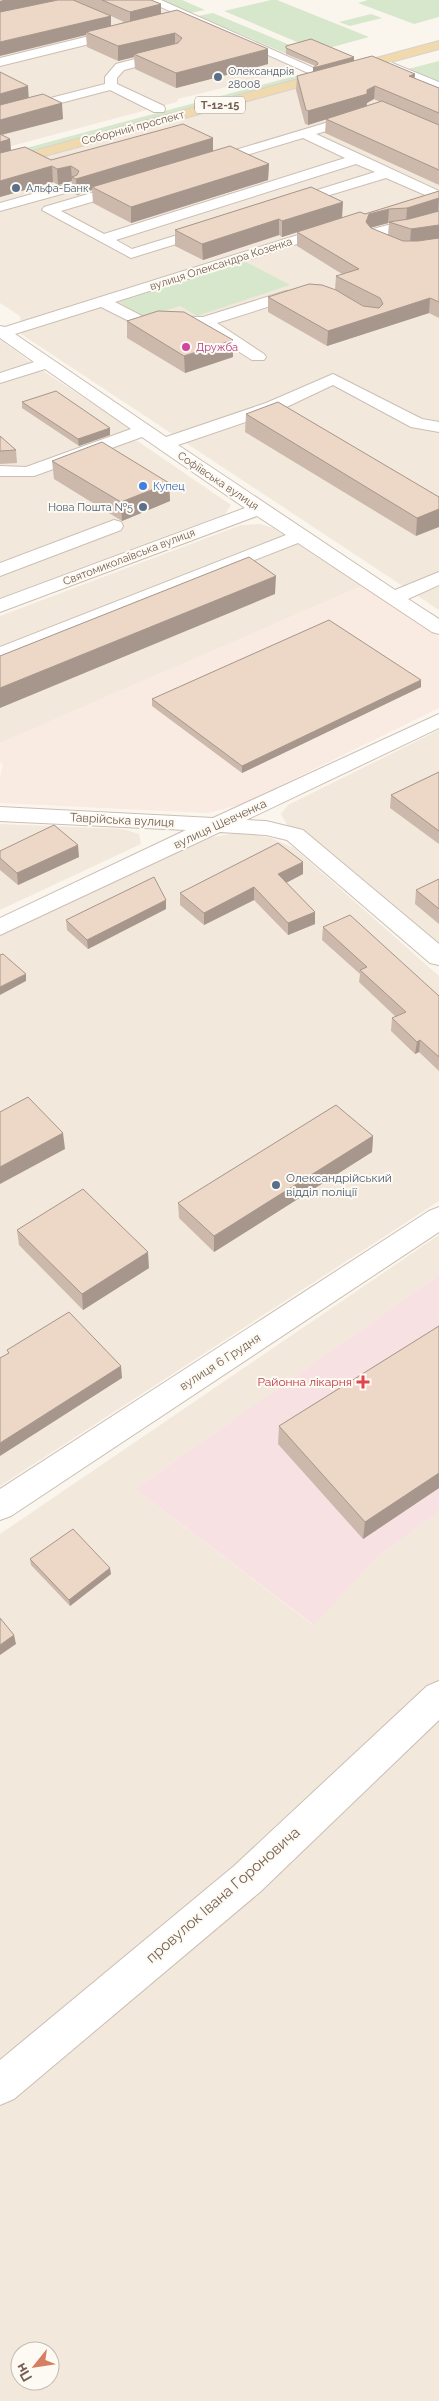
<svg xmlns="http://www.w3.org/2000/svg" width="439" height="2401" font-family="Raleway,sans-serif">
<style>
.residential{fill:#f2e8dc;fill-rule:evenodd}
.commercial{fill:#f9eae2}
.medical{fill:#f7e1e3}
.green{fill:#d6e7cc}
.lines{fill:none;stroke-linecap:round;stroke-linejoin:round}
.minor-casing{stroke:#ccbeb3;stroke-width:2}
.major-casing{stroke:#d8d2cf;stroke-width:2}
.minor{fill:#fff;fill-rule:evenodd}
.major{fill:#f1d9ae;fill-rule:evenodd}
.wall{fill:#ccb9ab;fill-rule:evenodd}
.shaded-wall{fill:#a6968b}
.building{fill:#edd7c7;stroke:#a6968b}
.service-dot{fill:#5c6f8a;stroke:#fdfaf3;stroke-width:2}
.hotel-dot{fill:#d1479c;stroke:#fdfaf3;stroke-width:2}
.shop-dot{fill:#3f7fe0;stroke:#fdfaf3;stroke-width:2}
.health-dot{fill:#e0444e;stroke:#fdfaf3;stroke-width:2}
.labels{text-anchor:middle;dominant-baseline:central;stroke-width:4;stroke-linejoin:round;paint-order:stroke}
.far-service-label{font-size:11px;fill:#4e5e75;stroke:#fdfaf3;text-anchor:start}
.shield{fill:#fdfaf3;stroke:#9d8e82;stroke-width:1}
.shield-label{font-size:11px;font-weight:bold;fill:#745f52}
.far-street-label{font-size:11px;fill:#745f52;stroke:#fdfaf3}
.far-hotel-label{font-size:11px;fill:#b23c85;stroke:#fdfaf3;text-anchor:start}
.far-shop-label{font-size:11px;fill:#366cbe;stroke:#fdfaf3;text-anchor:start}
.street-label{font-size:12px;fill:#745f52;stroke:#fdfaf3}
.service-label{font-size:12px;fill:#4e5e75;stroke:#fdfaf3;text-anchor:start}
.health-label{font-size:12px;fill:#be3a42;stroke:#fdfaf3;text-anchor:end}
.near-street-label{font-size:15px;fill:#745f52;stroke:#fdfaf3}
</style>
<rect width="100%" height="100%" fill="#fbf6ed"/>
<g class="residential">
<polygon points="0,0 139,0 292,65 289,70 279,74 178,99 177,102 0,149"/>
<polygon points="362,70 439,89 439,610 21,334 20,316 0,303 0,168"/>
<polygon points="0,340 32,363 0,375"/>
<polygon points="40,369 132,429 136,440 231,505 225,514 0,598 0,380"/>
<polygon points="260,524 273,528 362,586 0,743 0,616 241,525"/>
<polygon points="439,730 439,952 287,825 281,814 288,805"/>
<polygon points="0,824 123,829 139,834 141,844 0,910"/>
<polygon points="242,832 271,838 294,848 439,976 439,1201 0,1486 0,936 180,848 213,837"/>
<path d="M439 1235V1275L135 1489 313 1625 377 1557 439 1512V2401H0V1534ZM20 2351H50V2381H20Z"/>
</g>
<polygon class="commercial" points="362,586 439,637 439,708 243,804 208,813 0,803 0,777 3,765 0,762 0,743"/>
<polygon class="medical" points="439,1275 439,1512 377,1557 314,1625 135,1489"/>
<g class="green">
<polygon points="159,0 182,0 205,10 190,13"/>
<polygon points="271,0 277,0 369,37 318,51 224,11"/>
<polygon points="368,0 439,0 439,17 414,24 358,3"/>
<polygon points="213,13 309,53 294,57 198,16"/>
<polygon points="371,14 382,18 350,26 339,22"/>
<polygon points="351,61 361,63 0,161 0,155"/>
<polygon points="439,61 439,82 408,69"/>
<polygon points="246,262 290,285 197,316 180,306 145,317 119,302"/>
</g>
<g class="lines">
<defs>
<g id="minor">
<polygon points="145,0 161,0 316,69 310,73 306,72"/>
<polygon points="122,28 126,29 128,32 126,35 0,66 0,58"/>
<polygon points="170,50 174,51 176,54 174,57 124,70 117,78 117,84 164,106 165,109 164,112 154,112 110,90 0,119 0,111 105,84 105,77 116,64"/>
<polygon points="380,58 439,82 439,91 376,65 374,62"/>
<polygon points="362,112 369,116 367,119 316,134 439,191 439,199 432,198 386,178 287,208 280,204 282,201 375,172 356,164 116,240 132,249 210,225 217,229 215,232 131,258 42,210 44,207 122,184 132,184 134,187 132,190 61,211 104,234 345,158 303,138 207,167 200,163 202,160"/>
<polygon points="71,183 78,187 76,190 0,211 0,203"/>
<path d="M439 214V223L407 232 382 235C406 248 413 247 439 241V250C417 256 401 257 380 246 375 243 370 242 367 237L369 230 388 225 406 224Z"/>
<polygon points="333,224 340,228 338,231 115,302 142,316 203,317 286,291 309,290 312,293 309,296 293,299 217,323 264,354 266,357 264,360 252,360 200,327 139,326 101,307 15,334 166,437 266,403 333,374 422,419 439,422 439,432 411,427 333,385 278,411 178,445 395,590 439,572 439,585 408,599 439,619 439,634 432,632 298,543 0,660 0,647 286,535 257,516 0,612 0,599 245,508 142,437 34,476 0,476 0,466 26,467 131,429 45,369 0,383 0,373 34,362 0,338 0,326 5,327"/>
<polygon points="114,520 121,522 123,526 121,530 0,576 0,563"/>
<polygon points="439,714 439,728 246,820 266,821 303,830 439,944 439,965 430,963 287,840 266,835 220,832 0,935 0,918 186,830 0,821 0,807 213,818"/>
<polygon points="439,1207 439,1232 11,1516 0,1520 0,1489 429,1211"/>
<polygon points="439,1681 439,1720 260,1892 14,2099 0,2105 0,2060 234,1866 427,1686"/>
</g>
<polygon id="major" points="439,41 439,49 0,168 0,160"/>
</defs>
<use href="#minor" class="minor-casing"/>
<use href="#major" class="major-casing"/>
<use href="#minor" class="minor"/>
<use href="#major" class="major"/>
</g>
<g class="wall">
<path d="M0 0H54V1L74 0H151L161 14 268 64 176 88 135 69 134 57 118 61 87 47 86 35ZM111 16 124 22 111 26Z"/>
<path d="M286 46 354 61 414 78 439 88V185L325 133 326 119 308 125 305 124 296 90 297 76 313 72 315 66 286 54ZM374 99 380 102 367 106V103Z"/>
<polygon points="0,72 29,98 63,119 2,135 10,139 11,150 51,160 213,138 213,151 269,164 268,180 131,223 93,203 92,190 77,195 73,193 72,181 58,185 53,182 0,197"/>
<path d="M311 187 342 218 365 214 439 191V318L429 313 327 346 268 312V297L335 290 336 276 342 274 297 246V232L282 237 279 235 203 260 175 246V230ZM389 223 388 235 370 228ZM349 298 366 307 363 306Z"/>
<polygon points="127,321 233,357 185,373 127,338"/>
<polygon points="22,402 110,428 110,435 79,446 22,408"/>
<polygon points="246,414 439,497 416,536 245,432"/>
<polygon points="0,436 16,450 17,463 0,464"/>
<polygon points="52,461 169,483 170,501 122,521 54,479"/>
<polygon points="421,687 242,773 152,706 152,699"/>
<polygon points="439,772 439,844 390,808 391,795"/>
<polygon points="0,851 79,857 18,885 0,870"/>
<polygon points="303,874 286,883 315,912 315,924 288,935 254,900 204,925 180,905 180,893"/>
<polygon points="439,879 439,924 415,904 416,890"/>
<polygon points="166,900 166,909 88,949 67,930 66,920"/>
<polygon points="323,927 439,996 439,1071 419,1052 415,1054 391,1031 392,1018 396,1017 359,982 360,974 322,940"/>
<polygon points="373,1136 372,1152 214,1252 179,1218 178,1203"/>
<polygon points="17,1230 149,1268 83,1310 19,1245"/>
<polygon points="439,1326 439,1488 363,1539 278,1444 279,1426"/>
<polygon points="30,1559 111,1574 70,1606 31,1565"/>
</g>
<g class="shaded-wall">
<polygon points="4,0 54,0 54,3 0,14 0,1"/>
<polygon points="161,4 161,17 130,25 130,12"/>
<polygon points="111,16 111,29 86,32 86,35 0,56 0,42"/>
<polygon points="175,33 175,47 134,54 134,57 118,61 118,46"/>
<polygon points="268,49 268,64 176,88 176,73"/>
<polygon points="354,57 354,62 313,73 313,68"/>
<polygon points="415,74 414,87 409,76"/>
<polygon points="28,86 29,102 0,109 0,94"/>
<polygon points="375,86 374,99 367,103 366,107 308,125 308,111 367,90"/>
<polygon points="62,103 63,119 0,135 0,120"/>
<polygon points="213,138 213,154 92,187 92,190 77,195 76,179"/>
<polygon points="10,139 11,155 0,158 0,142"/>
<polygon points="269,164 268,180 131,223 131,207"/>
<polygon points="52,166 53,182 0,197 0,181"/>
<polygon points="71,166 72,181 58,185 57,169"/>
<polygon points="439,198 438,212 406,222 407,208"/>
<polygon points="343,202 342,218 282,237 282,221"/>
<polygon points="389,209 388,223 369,228 366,222 369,214"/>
<polygon points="279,219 279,235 203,260 202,244"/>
<polygon points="439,225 439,240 410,243 411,229"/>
<polygon points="430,298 429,313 327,346 328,331"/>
<polygon points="233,340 233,357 185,373 184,356"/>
<polygon points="110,428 110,435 79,446 78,439"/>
<polygon points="169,483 170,501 122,521 121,502"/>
<polygon points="439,509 439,527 416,536 417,518"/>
<polygon points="276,576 275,594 0,708 0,688"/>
<polygon points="421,680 421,687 242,773 242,766"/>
<polygon points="78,845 79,857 18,885 17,873"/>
<polygon points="303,862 303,874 278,887 278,874"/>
<polygon points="254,887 254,900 204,925 204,913"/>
<polygon points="166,900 166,909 88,949 87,940"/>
<polygon points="315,912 315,924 288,935 288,923"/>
<polygon points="26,974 26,981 0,995 0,987"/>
<polygon points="420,1040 419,1052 415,1054 417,1042"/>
<polygon points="63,1133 65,1149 0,1184 0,1167"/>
<polygon points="373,1136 372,1152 214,1252 214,1236"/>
<polygon points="148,1252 149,1268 83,1310 82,1294"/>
<polygon points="121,1366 122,1378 0,1456 0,1443"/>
<polygon points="439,1473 439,1488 363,1539 365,1522"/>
<polygon points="110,1568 111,1574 70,1606 69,1600"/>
<polygon points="14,1635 16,1644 0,1655 0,1645"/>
</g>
<g class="building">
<polygon points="58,0 73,0 111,16 0,42 0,12"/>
<polygon points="102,0 151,0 161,4 130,12"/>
<polygon points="177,10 268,49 176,73 134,54 178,43 182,38 175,33 118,46 86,32"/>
<polygon points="311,39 354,57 313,68 318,64 317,62 286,48 286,46"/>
<polygon points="372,56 415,74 409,76 439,88 439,113 375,86 367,90 367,94 308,111 306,110 297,76"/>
<polygon points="0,72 28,86 0,94"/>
<polygon points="43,94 62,103 0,120 0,105"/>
<polygon points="382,101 439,125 439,170 326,119"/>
<polygon points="183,124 213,138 76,179 72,177 77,175 79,171 71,166 57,169 52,166 0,181 0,153 25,147 51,160"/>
<polygon points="0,134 10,139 0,142"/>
<polygon points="230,146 269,164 131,207 92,187"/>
<polygon points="311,187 343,202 282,221 279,219 202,244 175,230"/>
<polygon points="439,191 439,198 407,208 389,209 369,214 366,222 371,228 403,241 418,241 439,238 439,302 430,298 328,331 268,297 309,284 322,285 336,290 363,306 379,308 383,304 380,298 336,276 359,269 297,232 360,212 365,214"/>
<polygon points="439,211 439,225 411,229 389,222 409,219"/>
<polygon points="158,311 184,312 233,340 184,356 127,321"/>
<polygon points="56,391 110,428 78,439 22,402"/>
<polygon points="278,402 439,497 439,509 417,518 246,414"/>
<polygon points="0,436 16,450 0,451"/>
<polygon points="102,442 169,483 121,502 52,461"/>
<polygon points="249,557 276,576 0,688 0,656"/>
<polygon points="329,620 421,680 242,766 152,699"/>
<polygon points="439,772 439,831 391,795"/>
<polygon points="54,825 78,845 17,873 0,858 0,851"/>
<polygon points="278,843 303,862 278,874 315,912 288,923 254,887 204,913 180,893"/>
<polygon points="154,877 166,900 87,940 66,920"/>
<polygon points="439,879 439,909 416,890"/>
<polygon points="350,915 439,996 439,1057 420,1040 417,1042 392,1018 406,1012 360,970 367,967 323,927"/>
<polygon points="3,954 26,974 0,987 0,955"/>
<polygon points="28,1097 63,1133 0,1167 0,1112"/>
<polygon points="336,1105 373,1136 214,1236 178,1203"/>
<polygon points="83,1189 148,1252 82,1294 17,1230"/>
<polygon points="69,1312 121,1366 0,1443 0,1358 9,1353 7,1350"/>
<polygon points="439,1326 439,1473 365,1522 279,1426"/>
<polygon points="73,1529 110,1568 69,1600 30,1559"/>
<polygon points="0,1618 14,1635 0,1645"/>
</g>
<g class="service-dot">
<circle cx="218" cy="77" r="5"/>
<circle cx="16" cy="188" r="5"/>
<circle cx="143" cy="507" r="5"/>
<circle cx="276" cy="1185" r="5"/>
</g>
<circle class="hotel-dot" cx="186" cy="347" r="5"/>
<circle class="shop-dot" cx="143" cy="486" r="5"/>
<path class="health-dot" d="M360.5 1374.5h5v5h5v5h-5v5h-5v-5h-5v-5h5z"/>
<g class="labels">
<g class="far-service-label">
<text x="228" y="71">Олександрія<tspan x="228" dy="13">28008</tspan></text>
<text x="26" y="188">Альфа-Банк</text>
<text x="133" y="507" text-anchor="end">Нова Пошта №5</text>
</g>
<rect class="shield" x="195" y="96.5" width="50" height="17" rx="4"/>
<g class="shield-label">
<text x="220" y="105">Т-12-15</text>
</g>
<g class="far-street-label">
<text transform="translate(133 128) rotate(-15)">Соборний проспект</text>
<text transform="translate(221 264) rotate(-18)">вулиця Олександра Козенка</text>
<text transform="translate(218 481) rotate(34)">Софіївська вулиця</text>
<text transform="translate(129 557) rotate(-21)">Святомиколаївська вулиця</text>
</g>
<g class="far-hotel-label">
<text x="196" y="347">Дружба</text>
</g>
<g class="far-shop-label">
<text x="153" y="486">Купец</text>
</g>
<g class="street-label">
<text transform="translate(122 820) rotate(3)">Таврійська вулиця</text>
<text transform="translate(220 824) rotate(-25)">вулиця Шевченка</text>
<text transform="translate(220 1362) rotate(-33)">вулиця 6 Грудня</text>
</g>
<g class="service-label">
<text x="286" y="1178">Олександрійський<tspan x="286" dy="14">відділ поліції</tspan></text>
</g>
<g class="health-label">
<text x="352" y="1382">Районна лікарня</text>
</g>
<g class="near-street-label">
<text transform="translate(223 1895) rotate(-41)">провулок Івана Гороновича</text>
</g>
</g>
<g transform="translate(35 2366) rotate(240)"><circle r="24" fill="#fdfaf3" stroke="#c6bcb3"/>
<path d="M0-4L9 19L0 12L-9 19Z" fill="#d57e61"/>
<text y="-8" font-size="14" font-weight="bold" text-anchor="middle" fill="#745f52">Пн</text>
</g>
</svg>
